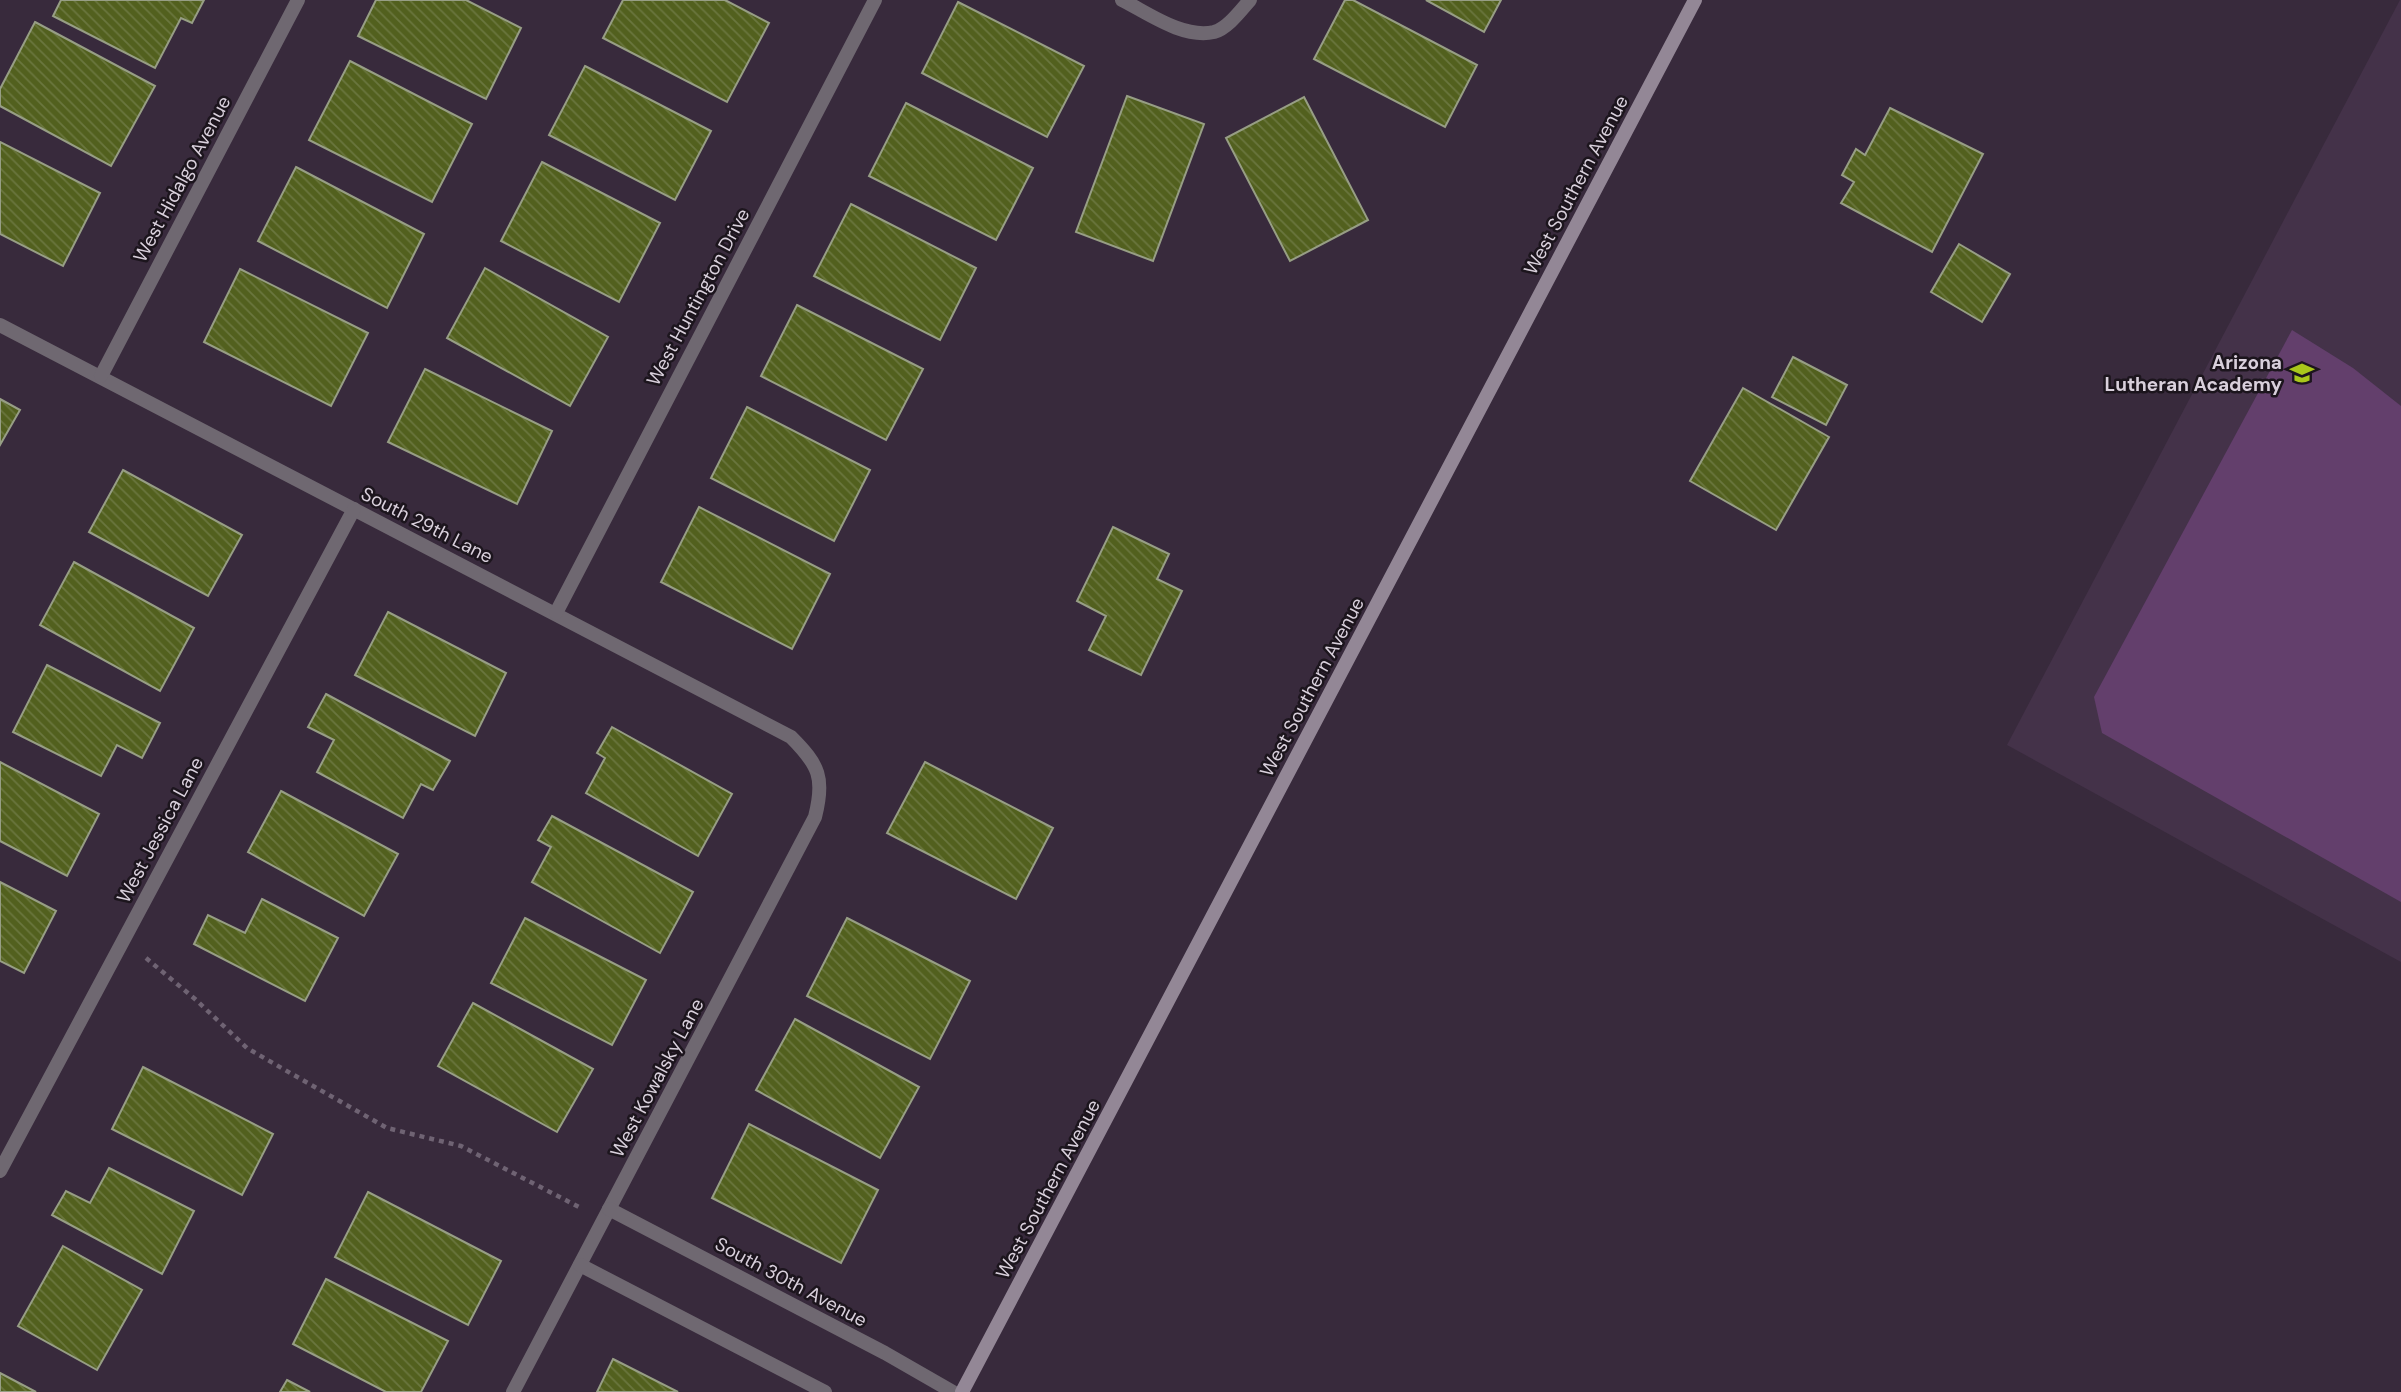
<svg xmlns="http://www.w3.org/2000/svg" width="2401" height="1392" font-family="'DM Sans',sans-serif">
  <defs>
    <pattern id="building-back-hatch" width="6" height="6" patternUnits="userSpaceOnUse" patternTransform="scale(1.75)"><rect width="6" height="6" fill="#52601e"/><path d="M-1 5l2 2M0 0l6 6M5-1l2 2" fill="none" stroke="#6a763e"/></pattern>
  </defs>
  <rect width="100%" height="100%" fill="#382a3c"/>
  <polygon fill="#443249" points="2400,0 2401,0 2401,962 2007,745"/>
  <polygon fill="#633f6c" points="2292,330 2353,368 2401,406 2401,902 2102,733 2094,697"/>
  <g fill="url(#building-back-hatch)" stroke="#979e85" stroke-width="2">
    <polygon points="61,0 204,0 192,23 181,18 155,68 53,16"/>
    <polygon points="376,0 466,0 521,28 486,99 358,36"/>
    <polygon points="623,0 725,0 769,23 727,102 603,38"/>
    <polygon points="1345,0 1353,0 1477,65 1445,127 1314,59"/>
    <polygon points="1426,0 1501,0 1484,32"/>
    <polygon points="958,2 1084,66 1047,137 922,73"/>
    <polygon points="35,22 155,86 111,166 0,106 0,89"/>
    <polygon points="350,61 472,124 432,202 309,140"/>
    <polygon points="585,66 711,131 675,200 549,135"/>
    <polygon points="1127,96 1204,124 1153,261 1076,232"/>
    <polygon points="1304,97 1368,220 1290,261 1226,138"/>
    <polygon points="906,103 1033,168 996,240 869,176"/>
    <polygon points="1890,108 1983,154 1932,252 1841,203 1854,182 1842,175 1856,149 1865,155"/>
    <polygon points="0,142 100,193 63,266 0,234"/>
    <polygon points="542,162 660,223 619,302 501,241"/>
    <polygon points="296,167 424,234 387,308 258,241"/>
    <polygon points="851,204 976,268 940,340 814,276"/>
    <polygon points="1959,244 2010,274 1982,322 1931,292"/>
    <polygon points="485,268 608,337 570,406 447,338"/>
    <polygon points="240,269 368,333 331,406 204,342"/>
    <polygon points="797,305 923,369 886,440 761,376"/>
    <polygon points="1793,357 1847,385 1826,425 1772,397"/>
    <polygon points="425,369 552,431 517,504 388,442"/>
    <polygon points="1743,388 1829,437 1776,530 1690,481"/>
    <polygon points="0,399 20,410 0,445"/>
    <polygon points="747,407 870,470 834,541 711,478"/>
    <polygon points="123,470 242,535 208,596 89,532"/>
    <polygon points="699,507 830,574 792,649 661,582"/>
    <polygon points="1113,527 1169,554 1157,579 1182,591 1141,675 1089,650 1106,616 1077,601"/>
    <polygon points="74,562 194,628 160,691 40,625"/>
    <polygon points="388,612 506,673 475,736 355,675"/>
    <polygon points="47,665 160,723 142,758 117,745 101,776 13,732"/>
    <polygon points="326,694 450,761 433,790 421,784 403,818 317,772 334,740 308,727"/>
    <polygon points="612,727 732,794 698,856 586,793 605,758 597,753"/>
    <polygon points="0,762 99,814 67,876 0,841"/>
    <polygon points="925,762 1053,828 1016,899 887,833"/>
    <polygon points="281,791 398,854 364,916 248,852"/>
    <polygon points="552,816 693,892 660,953 532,882 551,847 538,840"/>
    <polygon points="0,882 56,911 24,973 0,961"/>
    <polygon points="262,899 338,938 305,1001 194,944 208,915 245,933"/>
    <polygon points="525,918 646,980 612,1045 491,983"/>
    <polygon points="847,918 970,981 930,1059 807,996"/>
    <polygon points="473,1003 593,1069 557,1132 438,1066"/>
    <polygon points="795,1019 919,1087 880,1158 756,1090"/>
    <polygon points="143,1067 273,1134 242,1195 112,1129"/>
    <polygon points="749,1124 878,1190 841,1263 712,1198"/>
    <polygon points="109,1168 194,1211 162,1274 52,1215 66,1191 90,1203"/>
    <polygon points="368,1192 501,1261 468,1325 335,1257"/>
    <polygon points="63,1246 142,1290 97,1370 18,1326"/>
    <polygon points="326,1279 448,1341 421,1392 386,1392 293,1344"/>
    <polygon points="613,1359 678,1392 597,1392"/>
    <polygon points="0,1373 36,1392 0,1392"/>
    <polygon points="287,1380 310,1392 280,1392"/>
  </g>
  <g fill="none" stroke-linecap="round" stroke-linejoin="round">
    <polyline stroke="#6f6373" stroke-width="4.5" stroke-dasharray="5 5" stroke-linecap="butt" points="146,958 195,999 247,1048 292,1074 387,1128 461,1146 579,1207"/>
    <g stroke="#6f6871" stroke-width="14">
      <path d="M 1122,0 C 1148,13 1183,39 1214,32 C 1228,28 1241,10 1250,0"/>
      <path d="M 0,325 L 791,737 C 819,765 825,778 815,817 L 513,1392"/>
      <polyline points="101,376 298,0"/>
      <polyline points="556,613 875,0"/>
      <polyline points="0,1171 354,509"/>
      <polyline points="609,1209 885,1353 953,1392"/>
      <polyline points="580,1265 825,1392"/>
    </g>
    <polyline stroke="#938796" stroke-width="14" points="962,1392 1695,0"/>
  </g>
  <defs>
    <g id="school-bare" transform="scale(1.89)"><path d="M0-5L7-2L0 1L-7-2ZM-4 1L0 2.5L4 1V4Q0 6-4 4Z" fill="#a9c71b" stroke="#1c151d" stroke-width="2.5" paint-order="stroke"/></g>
  </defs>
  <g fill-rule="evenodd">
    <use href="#school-bare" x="2302" y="373"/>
  </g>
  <g text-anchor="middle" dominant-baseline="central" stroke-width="5" stroke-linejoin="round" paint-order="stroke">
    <g font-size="19" fill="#d9d0dc" stroke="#1c151d">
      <text transform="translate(182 179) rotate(-62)">West Hidalgo Avenue</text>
      <text transform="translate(1576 185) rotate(-62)">West Southern Avenue</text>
      <text transform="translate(698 297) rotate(-62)">West Huntington Drive</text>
      <text transform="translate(427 525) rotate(27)">South 29th Lane</text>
      <text transform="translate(1312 687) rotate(-62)">West Southern Avenue</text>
      <text transform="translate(160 830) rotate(-62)">West Jessica Lane</text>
      <text transform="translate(657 1078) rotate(-62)">West Kowalsky Lane</text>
      <text transform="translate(1048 1189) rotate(-62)">West Southern Avenue</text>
      <text transform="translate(791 1282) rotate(28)">South 30th Avenue</text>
    </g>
    <g font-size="19" font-weight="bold" fill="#d9d0dc" stroke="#1c151d" text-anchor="end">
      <text x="2282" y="362">Arizona<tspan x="2282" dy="22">Lutheran Academy</tspan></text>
    </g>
  </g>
</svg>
